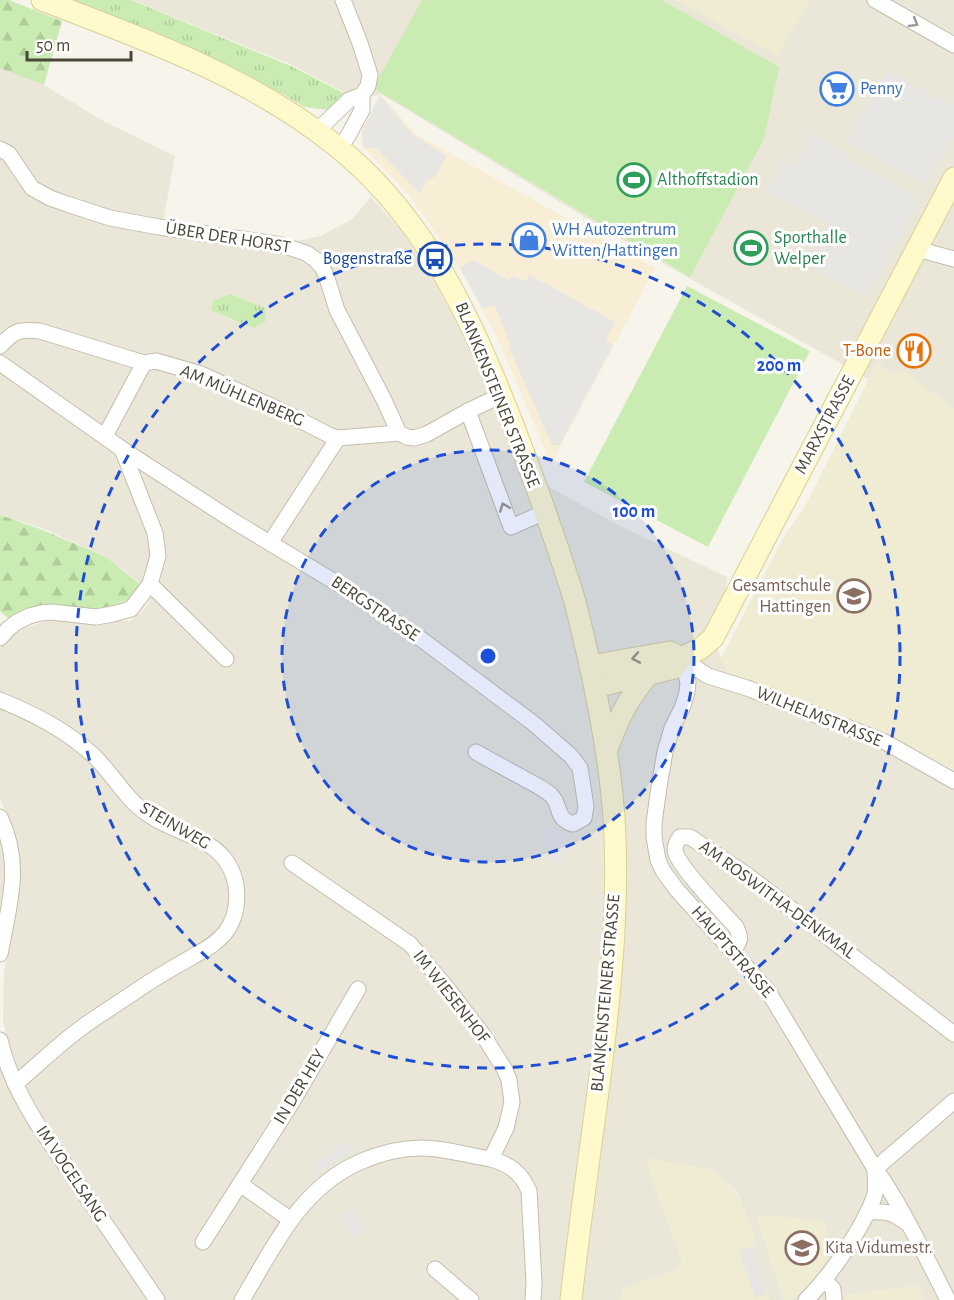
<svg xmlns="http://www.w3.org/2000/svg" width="954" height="1300" font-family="'Alegreya Sans',sans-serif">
  <defs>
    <pattern id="grass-tufts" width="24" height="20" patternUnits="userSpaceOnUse" patternTransform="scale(1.5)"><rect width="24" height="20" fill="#caecb2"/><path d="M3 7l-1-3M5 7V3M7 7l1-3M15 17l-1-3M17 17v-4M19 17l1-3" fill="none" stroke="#afcc9a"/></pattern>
    <pattern id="forest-firs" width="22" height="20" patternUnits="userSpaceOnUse" patternTransform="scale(1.5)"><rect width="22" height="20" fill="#caecb2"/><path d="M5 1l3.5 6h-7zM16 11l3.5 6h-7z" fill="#afcc9a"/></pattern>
  </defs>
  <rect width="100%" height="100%" fill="#f6f4eb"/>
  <g fill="#eae7d8">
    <polygon points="132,0 954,0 954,427 639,250 381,94 358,100 292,65"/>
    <polygon points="0,68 44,85 105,122 175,156 163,223 297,241 321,236 352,219 371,197 400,229 429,272 455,320 526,474 618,525 727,577 718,650 727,673 904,744 954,771 954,1300 925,1300 917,1285 845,1296 845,1300 790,1300 806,1287 756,1215 784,1300 769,1300 752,1246 757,1244 738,1194 729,1184 708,1169 648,1159 649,1170 683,1262 674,1271 623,1289 620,1300 165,1300 26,1096 12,1058 3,1020 4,973 18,890 20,863 13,829 0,799 0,648 7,640 25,627 52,620 85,621 129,621 142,612 154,594 106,557 42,528 0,515"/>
    <polygon points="0,830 6,863 4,895 0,918"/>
    <polygon points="0,1062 5,1078 19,1110 66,1181 149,1300 0,1300"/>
  </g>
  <polygon fill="#f8eed5" points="380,94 416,134 655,268 551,464 497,337 465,277 433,229 408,194 362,146 361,131"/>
  <g fill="#f0ecd4">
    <polygon points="675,0 809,0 777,56"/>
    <polygon points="877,362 893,375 901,369 954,409 954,770 904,743 727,674 721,658 785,535 805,506"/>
    <polygon points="647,1158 708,1169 721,1177 734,1189 741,1201 757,1244 752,1247 769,1300 620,1300 622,1289 674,1271 683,1262 649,1170"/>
    <polygon points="756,1215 824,1221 830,1246 825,1263 806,1287 790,1300 784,1300"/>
    <polygon points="918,1285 925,1300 845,1300 845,1296"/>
  </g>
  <g fill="url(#grass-tufts)">
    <polygon points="70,0 131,0 293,67 345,94 328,110 304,107 283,94 156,35"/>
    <polygon points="230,294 265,308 266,321 254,328 211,310 213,301"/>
  </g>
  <g fill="url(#forest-firs)">
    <polygon points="0,0 9,0 62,21 44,85 0,68"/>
    <polygon points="0,515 40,529 106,557 142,586 131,599 99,610 9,619 0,611"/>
  </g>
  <g fill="#caecb2">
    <polygon points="422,0 662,0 779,67 764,139 690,277 373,88"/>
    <polygon points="687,286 810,351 708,547 584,482"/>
  </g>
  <g fill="#e8e6e2">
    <polygon points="887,71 952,105 954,102 954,134 926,185 846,141"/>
    <polygon points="380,95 411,133 447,156 434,178 428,180 420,194 377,149 366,148 363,145 362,132"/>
    <polygon points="810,134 842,151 851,159 919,200 867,297 805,263 828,223 766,191 783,160 793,165"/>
    <polygon points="471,261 475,261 509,280 513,276 526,281 530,275 615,322 606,340 613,345 560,445 552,445 511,352 509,341 495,306 482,308 460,268"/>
    <polygon points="545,828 556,830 562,837 568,839 564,864 549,861 552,846 542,845"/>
    <polygon points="347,1141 355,1152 333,1163 318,1176 312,1166"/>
    <polygon points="350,1208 367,1227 355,1237 338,1218"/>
    <polygon points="752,1246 767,1294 755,1298 739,1251"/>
  </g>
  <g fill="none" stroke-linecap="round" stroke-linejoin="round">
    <g stroke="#c2beac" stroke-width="17">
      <g id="street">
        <polyline points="875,0 954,45"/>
        <polyline points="317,131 349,100 362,95"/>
        <polyline points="339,148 348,136 362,110 362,95 368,86 370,75 360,43 343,0"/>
        <polyline points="0,149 9,154 32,188 50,198 67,204 110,218 159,227 282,245 306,253 316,260 322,267 326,275 337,310 384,400 399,433 407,437 414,438 427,434 468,411 502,395"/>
        <polyline points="917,249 954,259"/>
        <path d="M 0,346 C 15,330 19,329 40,331 L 144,363 L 156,361 L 201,374 L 286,413 L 329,435 L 338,438 L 399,433"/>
        <path d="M 0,363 L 122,449 L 235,522 L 335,582 L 421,639 L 533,723 L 571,756 L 580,768 L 586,806 L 584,818 L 573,824 C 555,819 562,806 551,795 C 543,788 532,783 523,778 C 507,769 491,761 476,752"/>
        <polyline points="468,411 511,527 545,512"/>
        <polyline points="105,436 144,363"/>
        <polyline points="270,543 338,438"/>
        <polyline points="150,584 226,659"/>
        <polyline points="0,638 9,628 17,622 29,616 41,613 52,612 96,617 113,614 131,609 150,584 158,556 155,533 122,449"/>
        <path d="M 681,658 L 688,682 L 687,692 L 683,706 L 672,728 L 665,752 L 659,787 L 654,823 L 654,837 L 658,860 L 663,871 L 677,890 L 768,991 L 875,1169 C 885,1181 892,1194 900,1208 C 917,1238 932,1269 948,1300"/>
        <polyline points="681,658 708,676 747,688 885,742 954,781"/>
        <path d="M 0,700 C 34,714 66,730 93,755 C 113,774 126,800 149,815 C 171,831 206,836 223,857 C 241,878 241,912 225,933 C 216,944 204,950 192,957 C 176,966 160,975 145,985 C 126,998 107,1010 88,1023 C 62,1041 39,1064 15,1084"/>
        <path d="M 0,817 C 23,865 9,905 0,954"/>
        <path d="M 733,951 C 740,941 742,939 736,927 C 723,912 677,866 675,850 C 675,844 677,841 680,837 L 690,837 L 747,875 L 954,1034"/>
        <path d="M 0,1040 C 7,1071 21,1098 38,1125 L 157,1300"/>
        <path d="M 491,1159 C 510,1165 521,1172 529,1191 L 534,1282 L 533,1300"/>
        <polyline points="875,1169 954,1101"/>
        <polyline points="240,1184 291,1220"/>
        <path d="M 868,1212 C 888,1211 891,1212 907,1223"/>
        <polyline points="203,1242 291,1104 358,989"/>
        <polyline points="435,1269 471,1300"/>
        <polyline points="825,1280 833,1289 834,1300"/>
        <path d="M 242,1300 C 274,1247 300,1188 360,1162 C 380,1153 400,1148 422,1148 C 445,1148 469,1156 491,1159 L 506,1128 L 512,1102 L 509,1080 L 505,1070 L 483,1035 L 447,988 L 410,944 L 292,863"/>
        <path d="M 806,1300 C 829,1277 846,1252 862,1223 C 867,1214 873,1203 875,1193 C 876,1186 875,1177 875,1169"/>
      </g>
    </g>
    <g stroke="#d8d098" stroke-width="23">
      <g id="secondary">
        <path d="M 42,0 C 144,39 249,76 335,145 C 425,216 473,321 513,425 C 535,481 555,538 573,595 C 579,615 583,636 588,656 C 600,709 610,763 614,818 C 619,896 612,974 603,1052 C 593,1135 580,1217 571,1300"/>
        <polyline points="590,666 670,652 681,658"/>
        <polyline points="595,687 674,668 681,658 700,649 713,638 954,178"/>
        <path d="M 607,749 C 618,720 627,699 648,675"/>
      </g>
    </g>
    <use href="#street" stroke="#fff" stroke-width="15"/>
    <use href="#secondary" stroke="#fff9cb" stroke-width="21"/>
  </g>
  <defs><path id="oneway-chevron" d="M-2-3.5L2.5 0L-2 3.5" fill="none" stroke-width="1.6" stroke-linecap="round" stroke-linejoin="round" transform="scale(1.5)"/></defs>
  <g stroke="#9c9992">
    <use href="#oneway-chevron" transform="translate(914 23) rotate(30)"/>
    <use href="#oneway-chevron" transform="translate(504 507) rotate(-111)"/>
  </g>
  <use stroke="#9c977a" href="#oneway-chevron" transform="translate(636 658) rotate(170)"/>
  <circle cx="488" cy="656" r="206" fill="#1d4ed8" fill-opacity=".12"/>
  <g fill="none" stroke="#1d4ed8" stroke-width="3" stroke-dasharray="10 8">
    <circle cx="488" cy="656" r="206"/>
    <circle cx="488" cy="656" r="412"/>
  </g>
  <defs>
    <g id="supermarket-ring" transform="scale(1.725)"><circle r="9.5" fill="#fff" stroke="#3f7fe0" stroke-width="1.5"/><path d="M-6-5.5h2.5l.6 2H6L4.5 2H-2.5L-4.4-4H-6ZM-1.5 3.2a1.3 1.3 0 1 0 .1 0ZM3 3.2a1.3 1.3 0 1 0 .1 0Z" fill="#3f7fe0"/></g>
    <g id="stadium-ring" transform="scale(1.725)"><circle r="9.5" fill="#fff" stroke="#2e9e5b" stroke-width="1.5"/><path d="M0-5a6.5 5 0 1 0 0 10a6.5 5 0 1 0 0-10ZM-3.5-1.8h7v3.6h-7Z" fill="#2e9e5b"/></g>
    <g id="shop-ring" transform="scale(1.725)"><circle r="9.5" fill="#fff" stroke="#3f7fe0" stroke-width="1.5"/><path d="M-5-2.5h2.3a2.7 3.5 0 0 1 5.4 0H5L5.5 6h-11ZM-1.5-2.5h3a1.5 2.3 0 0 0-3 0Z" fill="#3f7fe0"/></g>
    <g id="bus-ring" transform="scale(1.725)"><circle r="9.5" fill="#fff" stroke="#1a4fb4" stroke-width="1.5"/><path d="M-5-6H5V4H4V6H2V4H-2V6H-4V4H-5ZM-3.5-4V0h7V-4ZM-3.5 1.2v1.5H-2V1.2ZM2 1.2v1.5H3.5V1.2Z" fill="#1a4fb4"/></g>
    <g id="restaurant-ring" transform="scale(1.725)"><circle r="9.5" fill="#fff" stroke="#e8710a" stroke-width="1.5"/><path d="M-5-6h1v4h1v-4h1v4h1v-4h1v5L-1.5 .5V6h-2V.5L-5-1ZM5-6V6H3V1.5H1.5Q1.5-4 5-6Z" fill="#e8710a"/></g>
    <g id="school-ring" transform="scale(1.725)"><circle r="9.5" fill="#fff" stroke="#8d6e63" stroke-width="1.5"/><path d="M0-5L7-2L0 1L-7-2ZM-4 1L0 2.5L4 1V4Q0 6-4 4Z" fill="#8d6e63"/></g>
  </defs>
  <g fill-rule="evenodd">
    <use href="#supermarket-ring" x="837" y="89"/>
    <use href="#stadium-ring" x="634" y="180"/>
    <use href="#shop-ring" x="529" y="240"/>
    <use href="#stadium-ring" x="751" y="248"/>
    <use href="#bus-ring" x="435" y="259"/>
    <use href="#restaurant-ring" x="914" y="351"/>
    <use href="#school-ring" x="854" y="596"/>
    <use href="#school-ring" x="802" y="1248"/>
  </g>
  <g text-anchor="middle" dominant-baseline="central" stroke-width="6" stroke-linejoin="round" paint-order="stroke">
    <g font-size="18" fill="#366cbe" stroke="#fff" text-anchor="start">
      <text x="860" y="89">Penny</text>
      <text x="552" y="230">WH Autozentrum<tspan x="552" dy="21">Witten/Hattingen</tspan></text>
    </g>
    <g font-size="18" fill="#27864d" stroke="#fff" text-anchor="start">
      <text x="657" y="180">Althoffstadion</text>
      <text x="774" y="238">Sporthalle<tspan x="774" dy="21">Welper</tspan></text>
    </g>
    <g font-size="18" fill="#4b4638" stroke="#fff">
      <text transform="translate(228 238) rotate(9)">ÜBER DER HORST</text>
      <text transform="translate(497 395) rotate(68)">BLANKENSTEINER STRASSE</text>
      <text transform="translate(242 396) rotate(23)">AM MÜHLENBERG</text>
      <text transform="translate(825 425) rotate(-62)">MARXSTRASSE</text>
      <text transform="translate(375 609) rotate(34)">BERGSTRASSE</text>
      <text transform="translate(819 717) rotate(22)">WILHELMSTRASSE</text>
      <text transform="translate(175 826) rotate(30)">STEINWEG</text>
      <text transform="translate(777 900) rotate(36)">AM ROSWITHA-DENKMAL</text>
      <text transform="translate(732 952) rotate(49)">HAUPTSTRASSE</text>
      <text transform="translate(606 993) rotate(-85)">BLANKENSTEINER STRASSE</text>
      <text transform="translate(451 997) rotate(52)">IM WIESENHOF</text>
      <text transform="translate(300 1087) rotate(-59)">IN DER HEY</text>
      <text transform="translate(71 1174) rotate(56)">IM VOGELSANG</text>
    </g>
    <g font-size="18" fill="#164399" stroke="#fff" text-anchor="end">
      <text x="412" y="259">Bogenstraße</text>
    </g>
    <g font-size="18" fill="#c56008" stroke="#fff" text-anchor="end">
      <text x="891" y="351">T-Bone</text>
    </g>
    <g font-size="18" fill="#785e54" stroke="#fff" text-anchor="end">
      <text x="831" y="586">Gesamtschule<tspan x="831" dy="21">Hattingen</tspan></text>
      <text x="825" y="1248" text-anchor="start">Kita Vidumestr.</text>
    </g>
  </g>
  <circle cx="488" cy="656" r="9" fill="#1d4ed8" stroke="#fff" stroke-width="3"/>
  <g font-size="18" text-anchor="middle" font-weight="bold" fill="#1d4ed8" stroke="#fff" stroke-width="6" stroke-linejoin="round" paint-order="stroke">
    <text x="779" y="371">200 m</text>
    <text x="634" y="517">100 m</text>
  </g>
  <path d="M27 51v9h104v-9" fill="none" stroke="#4b4638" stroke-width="3"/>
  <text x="36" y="51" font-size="18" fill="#4b4638" stroke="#ffffff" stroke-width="4.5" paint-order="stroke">50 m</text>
</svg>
